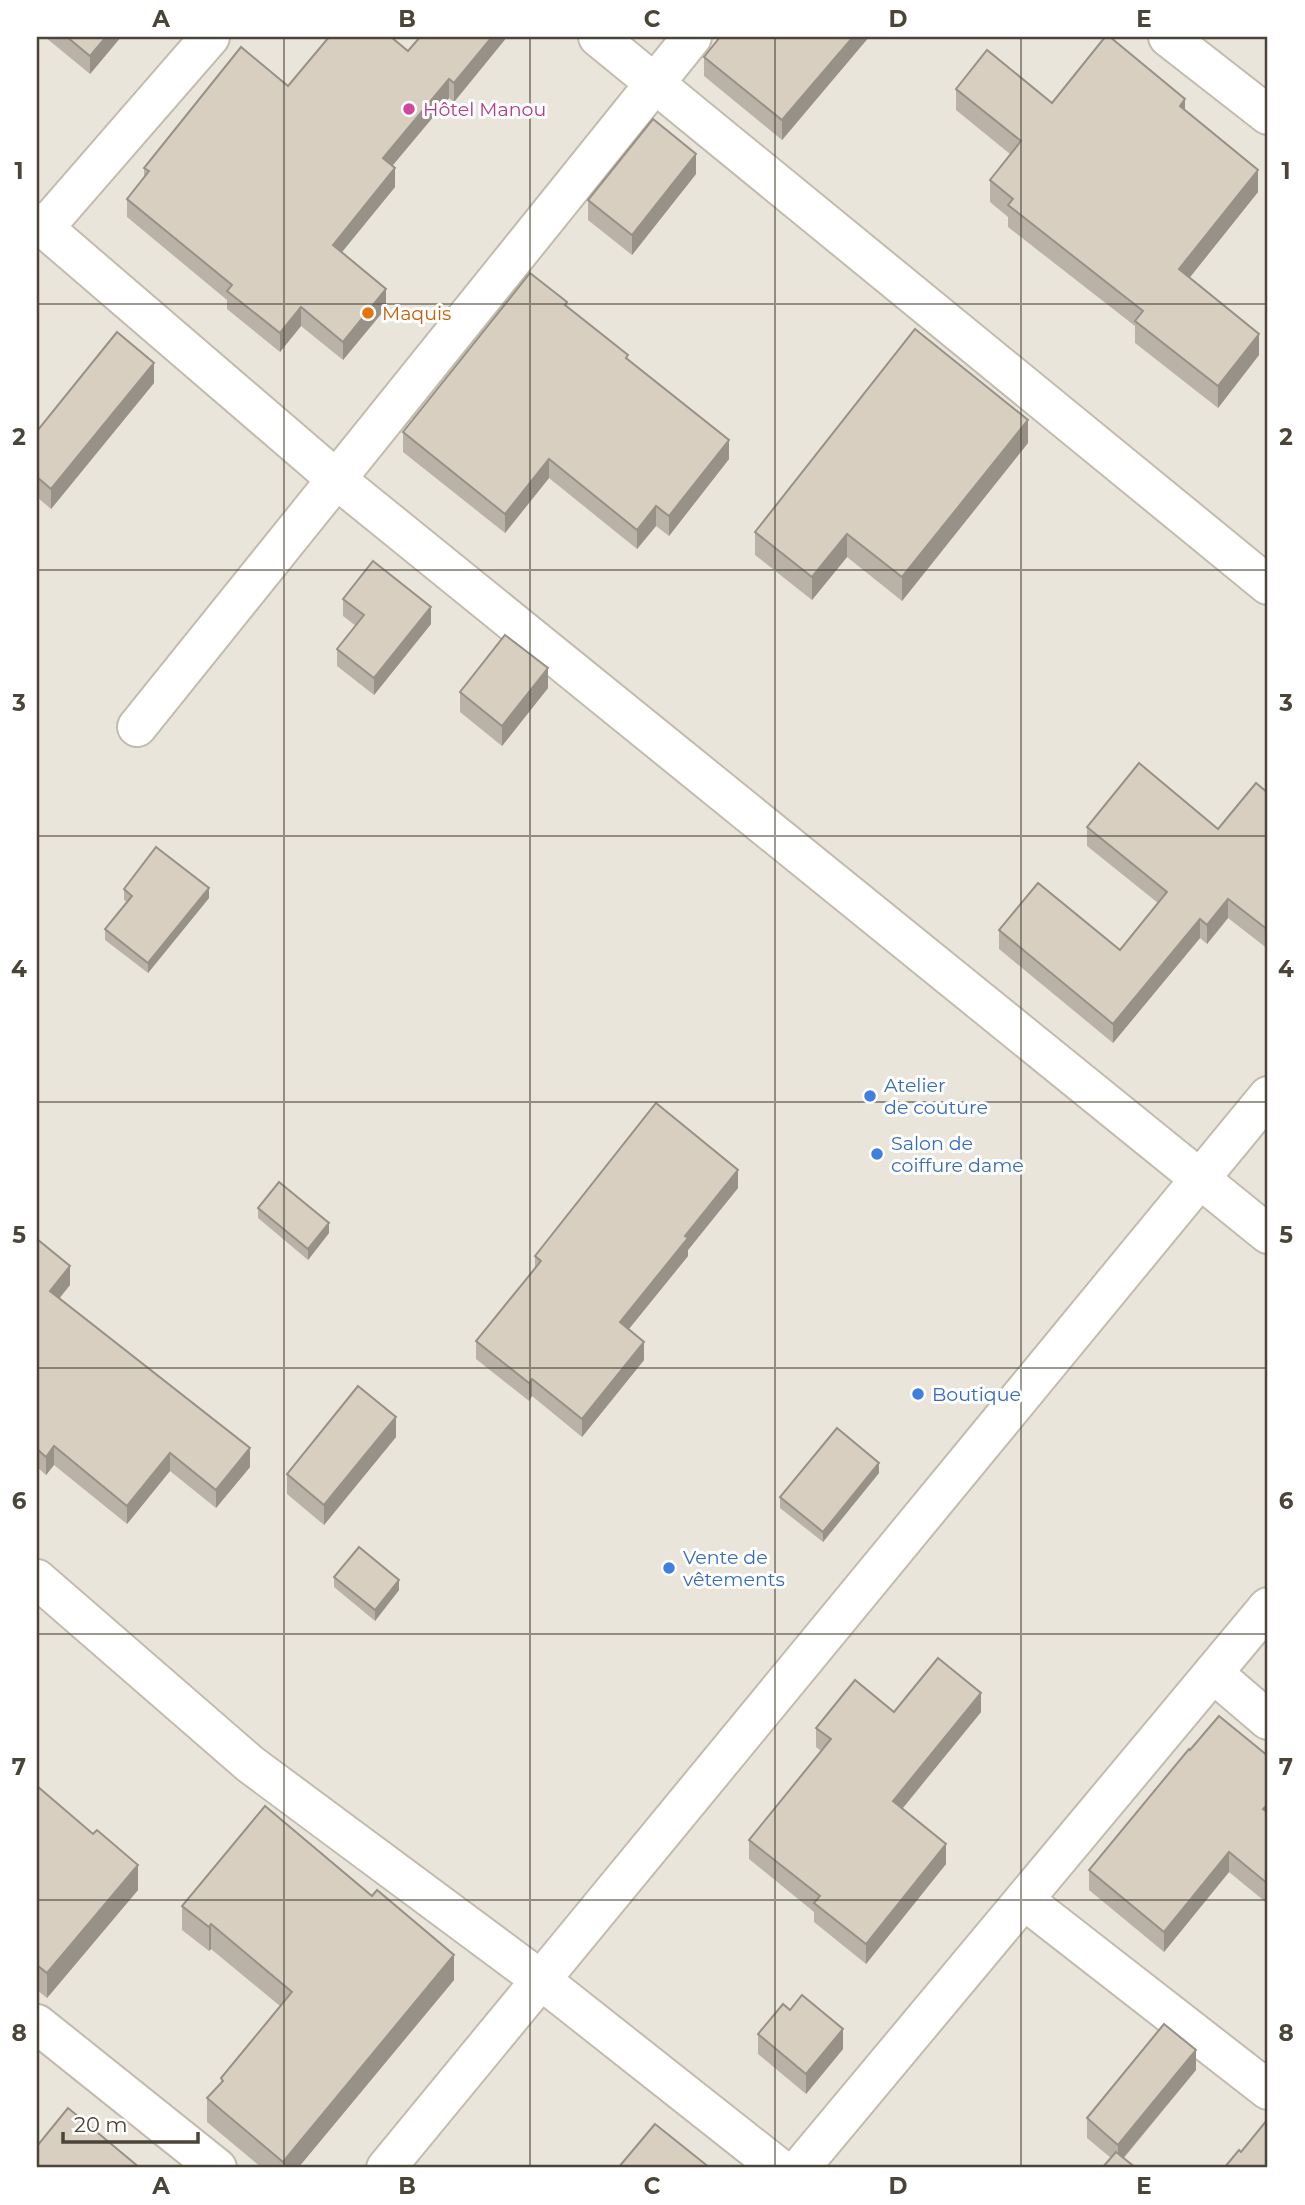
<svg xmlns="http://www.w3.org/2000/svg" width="1305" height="2205" font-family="Montserrat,sans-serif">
  <rect width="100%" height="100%" fill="#f6f3ec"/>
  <rect fill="#eae5da" x="37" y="37" width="1231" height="2131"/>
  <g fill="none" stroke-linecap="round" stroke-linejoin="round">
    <g stroke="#c2bbae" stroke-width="42">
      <g id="minor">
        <polyline points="598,37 1268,585"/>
        <polyline points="1168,37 1268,115"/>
        <polyline points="37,222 336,479 1268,1234"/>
        <polyline points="44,228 210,37"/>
        <polyline points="137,727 692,37"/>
        <polyline points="37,1579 250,1764 541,1980 779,2168"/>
        <polyline points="1213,1673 1268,1720"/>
        <polyline points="1024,1900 1268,2090"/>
        <polyline points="37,2024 217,2168"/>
        <polyline points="386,2168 1268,1096"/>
        <polyline points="800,2168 1268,1607"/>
      </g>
    </g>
    <use href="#minor" stroke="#fff" stroke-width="38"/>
  </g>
  <g fill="#bab2a6">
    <polygon points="45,37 121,37 90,74"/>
    <polygon points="507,37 454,102 449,98 392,166 395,187 342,252 386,308 343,360 301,326 280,352 227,309 227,300 127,217 127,199 144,177 144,168 288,86 408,51"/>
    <polygon points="869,37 782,140 704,76 704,57"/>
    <polygon points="956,89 1052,103 1185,110 1258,192 1189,278 1259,355 1218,408 1135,343 1135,326 1008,227 1008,217 990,202 990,180 1010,154 956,110"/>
    <polygon points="696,174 632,255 588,220 588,200"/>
    <polygon points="567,307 628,360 729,459 669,536 656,526 637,549 549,478 505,533 403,452 403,432"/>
    <polygon points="154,383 51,509 37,497 37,431"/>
    <polygon points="1028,443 902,601 847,557 812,600 755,555 755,532"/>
    <polygon points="343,599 431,624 374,695 337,666 337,649 356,626 343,616"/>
    <polygon points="548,688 502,746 460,712 460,692"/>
    <polygon points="1268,793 1268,949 1228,918 1207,944 1200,938 1113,1043 999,949 999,930 1120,950 1158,903 1087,846 1087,827 1218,829"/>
    <polygon points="124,889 209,898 148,973 105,940 105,929 127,902 124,900"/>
    <polygon points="1268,1156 1268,1182 1265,1180 1265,1160"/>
    <polygon points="738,1188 688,1250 688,1256 628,1330 644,1360 582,1437 532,1396 529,1401 476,1359 476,1341 535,1269 535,1256"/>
    <polygon points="258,1208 329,1233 308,1260 258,1218"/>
    <polygon points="37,1239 70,1285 60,1298 250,1467 216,1508 170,1471 127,1524 54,1465 46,1475 37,1467"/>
    <polygon points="396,1437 324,1525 287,1494 287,1474"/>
    <polygon points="879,1473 823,1542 780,1508 780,1497"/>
    <polygon points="334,1577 399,1590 375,1621 334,1587"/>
    <polygon points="894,1712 981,1712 902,1809 946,1864 866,1964 814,1922 814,1912 749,1859 749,1840 821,1751 816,1747 816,1728"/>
    <polygon points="1190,1750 1268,1756 1268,1904 1229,1872 1164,1952 1089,1890 1089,1870"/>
    <polygon points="37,1786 138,1890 47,1998 37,1990"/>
    <polygon points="182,1906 454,1980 298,2168 262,2168 207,2122 207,2098 221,2084 221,2078 280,2006 211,1949 209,1951 182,1930"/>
    <polygon points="790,2010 843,2049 806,2094 758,2054 758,2034"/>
    <polygon points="1196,2070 1124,2158 1111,2158 1087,2138 1087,2118"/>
  </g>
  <g fill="#979187">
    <polygon points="106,37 121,37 90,74 90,56"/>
    <polygon points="492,37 507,37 454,102 454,83"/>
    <polygon points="853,37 869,37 782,140 782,120"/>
    <polygon points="449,79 449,98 383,177 383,158"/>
    <polygon points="1185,99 1185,121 1180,106"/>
    <polygon points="696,154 696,174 632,255 632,235"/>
    <polygon points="395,168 395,187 333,263 333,245"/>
    <polygon points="1258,170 1258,192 1179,291 1179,269"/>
    <polygon points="386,289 386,308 343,360 343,342"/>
    <polygon points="301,307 301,326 280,352 280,333"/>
    <polygon points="1259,334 1259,355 1218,408 1218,386"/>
    <polygon points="154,363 154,383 51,509 51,489"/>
    <polygon points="1028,420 1028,443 902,601 902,577"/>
    <polygon points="729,440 729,459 669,536 669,516"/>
    <polygon points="549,459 549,478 505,533 505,514"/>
    <polygon points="656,506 656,526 637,549 637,530"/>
    <polygon points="847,534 847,557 812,600 812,577"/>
    <polygon points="431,607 431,624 374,695 374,678"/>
    <polygon points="548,668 548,688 502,746 502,726"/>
    <polygon points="209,888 209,898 148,973 148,963"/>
    <polygon points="1228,899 1228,918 1207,944 1207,925"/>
    <polygon points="1200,919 1200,938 1113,1043 1113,1024"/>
    <polygon points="738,1170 738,1188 688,1250 688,1256 620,1340 620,1322 685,1236"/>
    <polygon points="329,1223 329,1233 308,1260 308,1249"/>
    <polygon points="70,1266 70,1285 50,1309 50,1291"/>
    <polygon points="644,1342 644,1360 582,1437 582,1419"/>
    <polygon points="532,1379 532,1396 529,1401 529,1383"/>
    <polygon points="396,1417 396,1437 324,1525 324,1505"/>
    <polygon points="54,1446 54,1465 46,1475 46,1457"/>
    <polygon points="250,1448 250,1467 216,1508 216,1490"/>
    <polygon points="170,1453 170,1471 127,1524 127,1506"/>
    <polygon points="879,1463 879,1473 823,1542 823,1532"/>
    <polygon points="399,1580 399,1590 375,1621 375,1610"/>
    <polygon points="981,1693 981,1712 893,1820 893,1801"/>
    <polygon points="1268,1804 1268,1823 1263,1809"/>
    <polygon points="946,1844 946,1864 866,1964 866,1944"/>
    <polygon points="1229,1852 1229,1872 1164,1952 1164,1932"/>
    <polygon points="138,1865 138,1890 47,1998 47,1973"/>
    <polygon points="211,1924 211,1949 209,1951 209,1927"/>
    <polygon points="454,1955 454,1980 298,2168 283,2168 283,2162"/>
    <polygon points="843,2029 843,2049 806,2094 806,2074"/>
    <polygon points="1196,2050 1196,2070 1118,2164 1118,2145"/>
  </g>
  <g fill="#d8cfc1" stroke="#979187" stroke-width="2">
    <polygon points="67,37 106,37 90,56"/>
    <polygon points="329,37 391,37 408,51 420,37 492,37 454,83 449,79 383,158 395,168 333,245 386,289 343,342 301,307 280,333 227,291 232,285 127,199 149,171 144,168 241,47 288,86"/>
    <polygon points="720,37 853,37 782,120 704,57"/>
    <polygon points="1105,37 1110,37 1185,99 1180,106 1258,170 1179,269 1259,334 1218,386 1135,321 1143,311 1008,205 1013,199 990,180 1021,141 956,89 987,50 1052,103"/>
    <polygon points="653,119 696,154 632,235 588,200"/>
    <polygon points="530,273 567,302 565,305 628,355 626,358 729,440 669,516 656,506 637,530 549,459 505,514 403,432"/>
    <polygon points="915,329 1028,420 902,577 847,534 812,577 755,532"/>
    <polygon points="117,332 154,363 51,489 37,477 37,431"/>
    <polygon points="373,561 431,607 374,678 337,649 364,615 343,599"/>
    <polygon points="505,635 548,668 502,726 460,692"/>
    <polygon points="1139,763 1218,829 1256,783 1268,793 1268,930 1228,899 1207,925 1200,919 1113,1024 999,930 1038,883 1120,950 1167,892 1087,827"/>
    <polygon points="156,847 209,888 148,963 105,929 132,896 124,889"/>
    <polygon points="656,1103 738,1170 685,1236 688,1238 620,1322 644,1342 582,1419 532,1379 529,1383 476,1341 541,1261 535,1256"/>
    <polygon points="279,1182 329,1223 308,1249 258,1208"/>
    <polygon points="37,1239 70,1266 50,1291 250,1448 216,1490 170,1453 127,1506 54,1446 46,1457 37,1449"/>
    <polygon points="358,1386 396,1417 324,1505 287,1474"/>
    <polygon points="837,1428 879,1463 823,1532 780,1497"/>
    <polygon points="359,1547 399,1580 375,1610 334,1577"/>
    <polygon points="938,1658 981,1693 893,1801 946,1844 866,1944 814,1903 820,1896 749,1840 831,1739 816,1728 855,1680 894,1712"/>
    <polygon points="1219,1716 1268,1756 1268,1804 1263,1809 1268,1813 1268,1884 1229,1852 1164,1932 1089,1870 1189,1749 1190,1750"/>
    <polygon points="37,1786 93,1834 97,1830 138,1865 47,1973 37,1965"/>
    <polygon points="265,1806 372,1896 377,1890 454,1955 283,2162 207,2098 223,2081 221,2078 292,1992 211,1924 209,1927 182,1906"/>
    <polygon points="802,1995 843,2029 806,2074 758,2034 783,2004 790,2010"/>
    <polygon points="1164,2024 1196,2050 1118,2145 1087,2118"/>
    <polygon points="68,2108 140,2168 37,2168 37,2146"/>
    <polygon points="1267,2120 1268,2121 1268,2168 1224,2168 1239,2150 1241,2152"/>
    <polygon points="655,2124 710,2168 618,2168"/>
    <polygon points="1116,2152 1136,2168 1102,2168"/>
  </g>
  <path fill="none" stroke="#4b4439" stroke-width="2" stroke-opacity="0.55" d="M 284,37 L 284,2168M 530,37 L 530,2168M 775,37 L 775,2168M 1021,37 L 1021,2168M 37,304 L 1268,304M 37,570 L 1268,570M 37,836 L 1268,836M 37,1102 L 1268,1102M 37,1368 L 1268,1368M 37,1634 L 1268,1634M 37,1900 L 1268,1900"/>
  <circle fill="#d1479c" stroke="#fff" stroke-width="2.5" cx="409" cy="109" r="7"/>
  <circle fill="#e8710a" stroke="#fff" stroke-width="2.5" cx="368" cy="313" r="7"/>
  <g fill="#3f7fe0" stroke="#fff" stroke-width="2.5">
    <circle cx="870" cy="1096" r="7"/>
    <circle cx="877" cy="1154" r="7"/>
    <circle cx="918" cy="1394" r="7"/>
    <circle cx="669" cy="1568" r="7"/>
  </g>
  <g text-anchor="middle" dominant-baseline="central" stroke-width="6" stroke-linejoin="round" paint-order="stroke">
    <g font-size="19" fill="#b23c85" stroke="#fff" text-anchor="start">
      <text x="423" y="109">Hôtel Manou</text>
    </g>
    <g font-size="19" fill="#c56008" stroke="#fff" text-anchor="start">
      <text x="382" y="313">Maquis</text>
    </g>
    <g font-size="19" fill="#366cbe" stroke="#fff" text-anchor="start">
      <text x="884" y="1085">Atelier<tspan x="884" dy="22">de couture</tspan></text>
      <text x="891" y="1143">Salon de<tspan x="891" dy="22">coiffure dame</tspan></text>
      <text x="932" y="1394">Boutique</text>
      <text x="683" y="1557">Vente de<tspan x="683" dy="22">vêtements</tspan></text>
    </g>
  </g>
  <rect width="1305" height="2205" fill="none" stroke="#ffffff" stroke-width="77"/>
  <path d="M63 2132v10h135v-10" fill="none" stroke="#4b4439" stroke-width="3.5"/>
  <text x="74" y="2132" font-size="21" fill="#4b4439" stroke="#ffffff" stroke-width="5" paint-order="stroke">20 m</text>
  <rect x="38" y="38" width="1228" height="2128" fill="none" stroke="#4b4439" stroke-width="2.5"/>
  <g font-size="23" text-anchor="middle" font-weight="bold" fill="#4b4439">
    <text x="161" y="27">A</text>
    <text x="407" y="27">B</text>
    <text x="652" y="27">C</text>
    <text x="898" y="27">D</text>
    <text x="1144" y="27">E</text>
    <text x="19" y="179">1</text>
    <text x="1286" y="179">1</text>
    <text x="19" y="445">2</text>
    <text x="1286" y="445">2</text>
    <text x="19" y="711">3</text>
    <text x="1286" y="711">3</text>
    <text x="19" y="977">4</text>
    <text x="1286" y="977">4</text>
    <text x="19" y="1243">5</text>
    <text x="1286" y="1243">5</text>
    <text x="19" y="1509">6</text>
    <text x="1286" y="1509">6</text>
    <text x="19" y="1775">7</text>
    <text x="1286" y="1775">7</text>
    <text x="19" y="2041">8</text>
    <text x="1286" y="2041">8</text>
    <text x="161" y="2194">A</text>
    <text x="407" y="2194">B</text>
    <text x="652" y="2194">C</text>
    <text x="898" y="2194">D</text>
    <text x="1144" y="2194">E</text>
  </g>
</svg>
